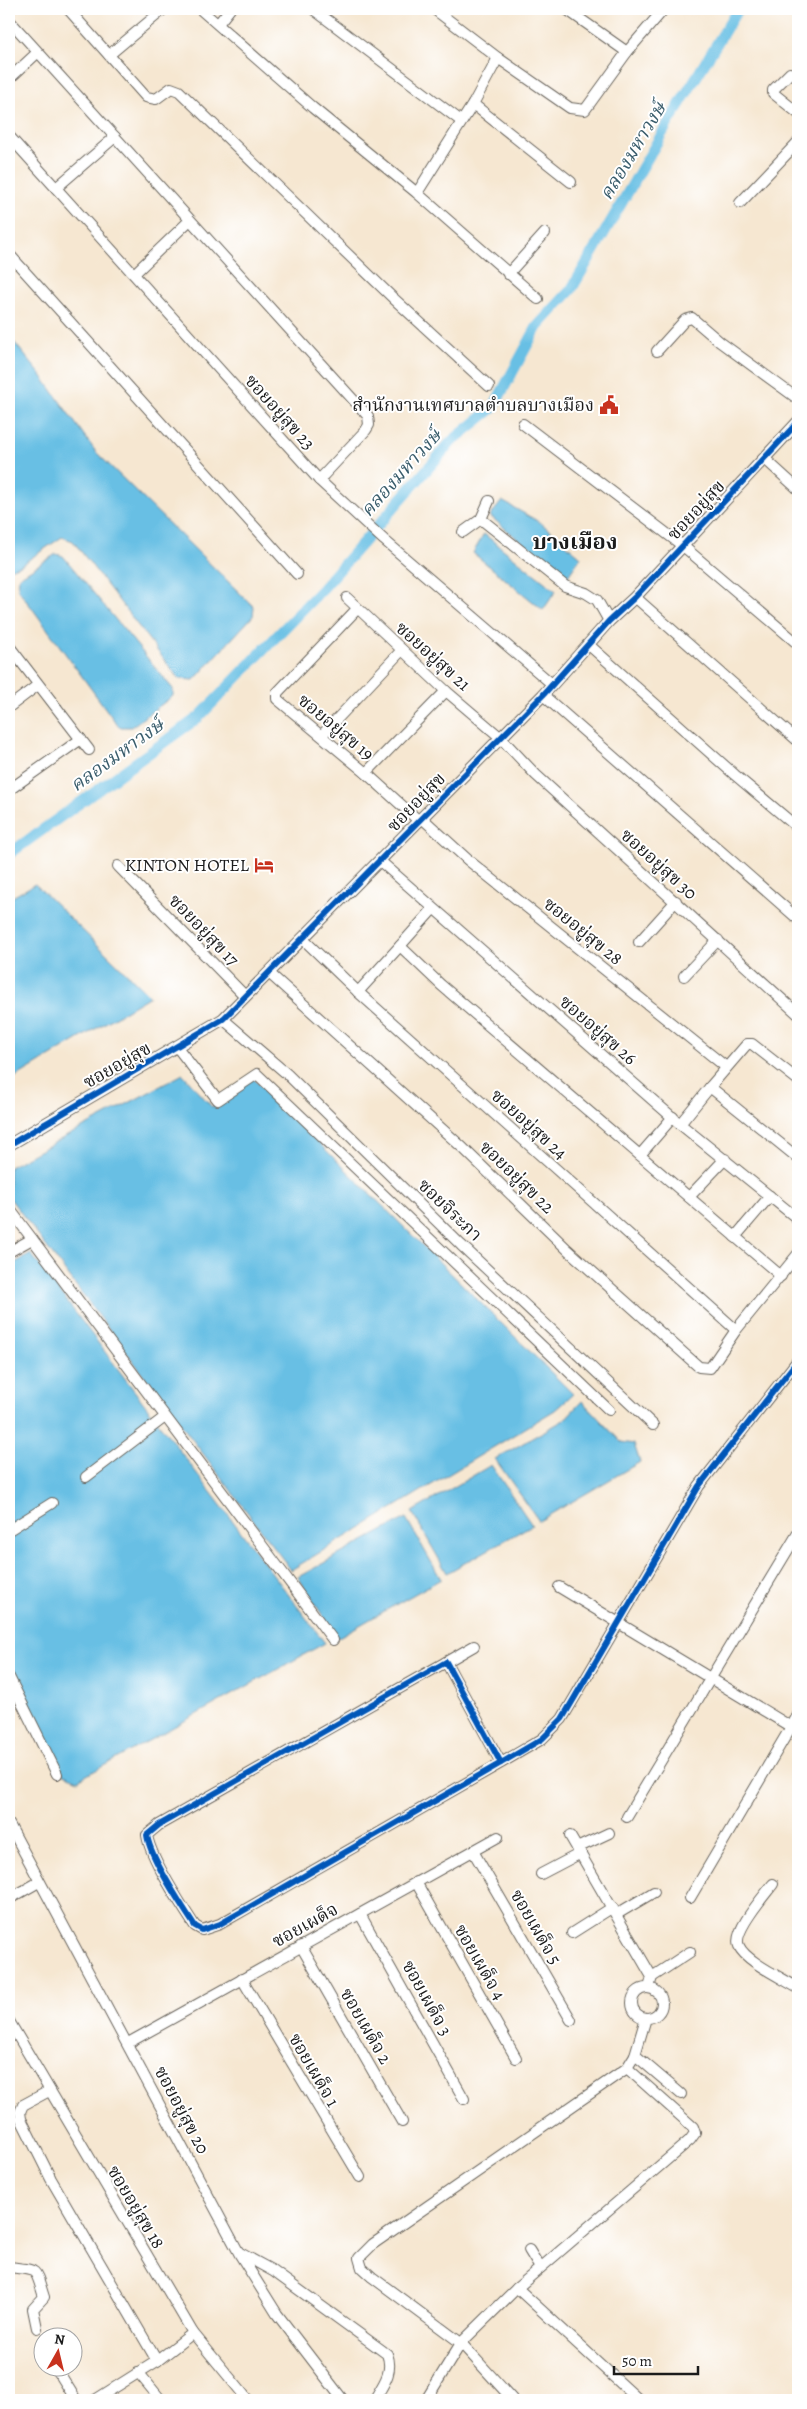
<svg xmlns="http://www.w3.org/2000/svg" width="807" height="2409" font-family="Alegreya,'Noto Serif Thai',serif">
  <rect width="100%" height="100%" fill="#fff"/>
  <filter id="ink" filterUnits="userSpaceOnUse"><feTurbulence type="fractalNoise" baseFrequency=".02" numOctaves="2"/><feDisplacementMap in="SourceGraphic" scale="10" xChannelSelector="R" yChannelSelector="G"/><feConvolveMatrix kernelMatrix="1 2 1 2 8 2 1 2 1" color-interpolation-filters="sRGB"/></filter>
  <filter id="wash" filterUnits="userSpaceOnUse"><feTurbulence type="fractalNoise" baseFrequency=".0096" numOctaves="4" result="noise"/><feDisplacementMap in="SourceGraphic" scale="20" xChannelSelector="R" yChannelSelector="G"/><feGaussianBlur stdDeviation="1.12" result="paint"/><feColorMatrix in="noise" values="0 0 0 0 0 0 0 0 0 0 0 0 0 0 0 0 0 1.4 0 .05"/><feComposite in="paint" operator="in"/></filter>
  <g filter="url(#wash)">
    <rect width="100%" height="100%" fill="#f6e7d1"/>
    <g fill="#67bfe4" stroke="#426e80">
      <polygon points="9,336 41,375 96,452 254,607 253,616 194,680 179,679 73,541 62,537 21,565 9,569"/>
      <polygon points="502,501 541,523 581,557 566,579 490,516"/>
      <polygon points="484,534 556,591 543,610 473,553"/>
      <polygon points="56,554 63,556 173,689 173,696 131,727 119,727 18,589 19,577"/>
      <polygon points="35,884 150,996 9,1081 9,899"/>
      <polygon points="183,1074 212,1107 252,1077 573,1394 555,1410 291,1570 9,1197 9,1167"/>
      <polygon points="31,1254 325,1643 78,1780 62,1773 9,1672 9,1266"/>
      <polygon points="582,1401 621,1442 634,1444 640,1462 539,1521 495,1459 564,1420"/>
      <polygon points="491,1465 532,1525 447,1573 412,1512"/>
      <polygon points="406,1518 441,1579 337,1638 298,1577"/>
    </g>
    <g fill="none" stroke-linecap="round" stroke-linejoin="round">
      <polyline stroke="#67bfe4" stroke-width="11" points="9,854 199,717 323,588 452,441 493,408 537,327 571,290 667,125 738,9"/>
    </g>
  </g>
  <g filter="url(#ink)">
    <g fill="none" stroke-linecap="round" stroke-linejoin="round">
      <g stroke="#68635b" stroke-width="12">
        <g id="minor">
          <polyline points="68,9 146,97 156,99 171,88 179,91 393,298 489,386"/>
          <polyline points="200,9 313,108 417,193 538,299"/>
          <polyline points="313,9 461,121"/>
          <polyline points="434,9 498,58 570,108 585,110 627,52 664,9"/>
          <polyline points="566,9 627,52"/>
          <polyline points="9,20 368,416 369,425 366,430 319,480"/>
          <polyline points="218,24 230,9"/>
          <polyline points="109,55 164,9"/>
          <polyline points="798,75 790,73 773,90 773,93 798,113"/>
          <polyline points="9,79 37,53"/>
          <polyline points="473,104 571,182"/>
          <polyline points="9,136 319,480 384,540 552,684"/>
          <polyline points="56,188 115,137"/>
          <polyline points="417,193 473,104 498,58"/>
          <polyline points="740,203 798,142"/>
          <polyline points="9,254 297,574"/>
          <polyline points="134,274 189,221"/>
          <polyline points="508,274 545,233"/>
          <polyline points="657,351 685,320 692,318 720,342 798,399"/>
          <polyline points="523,424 683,546 798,644"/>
          <polyline points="765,459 798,489"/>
          <polyline points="481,519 565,586 586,593 597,600 609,621"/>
          <polyline points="463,532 481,519 489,501"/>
          <polyline points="635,597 798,741"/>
          <polyline points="347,598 446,691 500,737 536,775 798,1014"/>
          <polyline points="357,609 277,693 277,699 366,773 419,821"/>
          <polyline points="589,645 735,775 798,828"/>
          <polyline points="9,646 89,750"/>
          <polyline points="543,695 798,919"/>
          <polyline points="9,707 38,685"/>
          <polyline points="322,735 402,650"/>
          <polyline points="366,773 446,691"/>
          <polyline points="9,790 81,739"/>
          <polyline points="422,818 468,860 726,1067"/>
          <polyline points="380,861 680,1124 798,1219"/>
          <polyline points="118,866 245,996"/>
          <polyline points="433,909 400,946 441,985 781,1276"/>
          <polyline points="303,939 358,992 736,1330"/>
          <polyline points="639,942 676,901"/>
          <polyline points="269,973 463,1148 568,1250 699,1367 710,1368 736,1330 798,1254"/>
          <polyline points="684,976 718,940"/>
          <polyline points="358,992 400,946"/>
          <polyline points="223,1019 287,1074 461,1245 653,1425"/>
          <polyline points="177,1047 218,1100 257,1074 609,1410"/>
          <polyline points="798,1080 752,1044 747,1044 710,1087 798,1158"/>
          <polyline points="680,1124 710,1087"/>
          <polyline points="640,1155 673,1117"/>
          <polyline points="689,1197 725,1159"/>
          <polyline points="9,1208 333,1640"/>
          <polyline points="735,1237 770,1196"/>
          <polyline points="9,1252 32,1239"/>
          <polyline points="86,1477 165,1417"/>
          <polyline points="9,1530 52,1503"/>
          <polyline points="559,1587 798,1731"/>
          <polyline points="446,1662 474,1646"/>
          <polyline points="9,1677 57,1774"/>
          <path d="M 501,1763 L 446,1662 L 159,1825 L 147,1835 C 150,1858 182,1906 195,1926 L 202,1930 L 220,1924 L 501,1763 L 542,1739 L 562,1719 L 699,1486 L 798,1360"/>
          <polyline points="627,1817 798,1533"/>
          <polyline points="9,1824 239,2253 277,2314 343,2400"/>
          <polyline points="570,1836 652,1977 649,1988"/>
          <polyline points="577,1848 609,1833"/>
          <polyline points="473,1851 571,2020"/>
          <polyline points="541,1874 581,1853"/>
          <polyline points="416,1882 516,2058"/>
          <path d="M 773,1884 C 764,1896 732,1932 739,1946 C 745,1961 784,1979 798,1988"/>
          <polyline points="690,1898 798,1715"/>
          <polyline points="9,1899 39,1882"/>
          <polyline points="360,1914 464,2099"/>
          <polyline points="617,1914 654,1892"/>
          <polyline points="572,1933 613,1907"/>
          <polyline points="301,1946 402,2122"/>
          <polyline points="652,1977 690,1952"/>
          <polyline points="242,1979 360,2177"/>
          <circle cx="647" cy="2003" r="15"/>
          <polyline points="9,2021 193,2333 248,2400"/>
          <polyline points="128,2043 498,1837"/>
          <polyline points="635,2055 681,2094"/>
          <polyline points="627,2068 635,2055 646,2018"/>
          <polyline points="49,2091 23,2105 20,2112 21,2119 51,2179 157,2361"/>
          <polyline points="529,2250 540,2268"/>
          <path d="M 240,2253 L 273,2271 L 387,2354 C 394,2372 383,2385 374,2400"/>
          <path d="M 9,2267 C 39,2271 34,2266 44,2297 L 33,2309 L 37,2328"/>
          <polyline points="517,2288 639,2400"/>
          <polyline points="55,2366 76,2400"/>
          <polyline points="138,2372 161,2400"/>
          <polyline points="95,2400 157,2361 193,2333"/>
          <polyline points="426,2400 461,2343 517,2288 690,2140 695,2133 693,2127 627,2068 373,2244 359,2258 362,2268 372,2277 461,2343 513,2400"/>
        </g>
      </g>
      <g stroke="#68635b" stroke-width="13">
        <polyline id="tertiary" points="9,1145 223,1019 543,695 609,621 635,597 798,422"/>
      </g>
      <use href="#minor" stroke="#fff" stroke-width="10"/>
      <use href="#tertiary" stroke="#fff" stroke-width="11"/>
      <g stroke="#fff" stroke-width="9">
        <g id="cycleway">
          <polyline points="9,1145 223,1019 543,695 609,621 635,597 798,422"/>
          <path d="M 501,1763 L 446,1662 L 159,1825 L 147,1835 C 150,1858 182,1906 195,1926 L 202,1930 L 220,1924 L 501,1763 L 542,1739 L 562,1719 L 699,1486 L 798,1360"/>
        </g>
      </g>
      <use href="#cycleway" stroke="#0057b8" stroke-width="6"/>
    </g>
  </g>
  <defs>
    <g id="civic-bare" transform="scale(1.5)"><path d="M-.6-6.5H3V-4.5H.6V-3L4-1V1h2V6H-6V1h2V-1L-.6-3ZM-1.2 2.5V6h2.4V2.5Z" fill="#c8321e" stroke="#fff" stroke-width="2.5" paint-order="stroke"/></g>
    <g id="hotel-bare" transform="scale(1.5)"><path d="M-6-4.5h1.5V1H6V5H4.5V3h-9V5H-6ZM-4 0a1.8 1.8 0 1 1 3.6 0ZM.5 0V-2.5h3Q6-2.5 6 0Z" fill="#c8321e" stroke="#fff" stroke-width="2.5" paint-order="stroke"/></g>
  </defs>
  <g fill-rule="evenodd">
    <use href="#civic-bare" x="609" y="405"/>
    <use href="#hotel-bare" x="264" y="865"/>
  </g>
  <g text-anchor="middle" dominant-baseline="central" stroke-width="4" stroke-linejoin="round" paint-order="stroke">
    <g font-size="18" fill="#1c1c1c" stroke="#fff" text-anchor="end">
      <text x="594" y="405">สำนักงานเทศบาลตำบลบางเมือง</text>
      <text x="249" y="865">KINTON HOTEL</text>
    </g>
    <g font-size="18" fill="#1c1c1c" stroke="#fff">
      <text transform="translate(280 412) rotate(48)">ซอยอยู่สุข 23</text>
      <text transform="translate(696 510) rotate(-47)">ซอยอยู่สุข</text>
      <text transform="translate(433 656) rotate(42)">ซอยอยู่สุข 21</text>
      <text transform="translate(336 727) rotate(40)">ซอยอยู่สุข 19</text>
      <text transform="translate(416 802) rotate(-46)">ซอยอยู่สุข</text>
      <text transform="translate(659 864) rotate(42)">ซอยอยู่สุข 30</text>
      <text transform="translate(204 930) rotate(46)">ซอยอยู่สุข 17</text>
      <text transform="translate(583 931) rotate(39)">ซอยอยู่สุข 28</text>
      <text transform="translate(598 1030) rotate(41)">ซอยอยู่สุข 26</text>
      <text transform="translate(117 1065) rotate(-30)">ซอยอยู่สุข</text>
      <text transform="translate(529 1124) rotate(42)">ซอยอยู่สุข 24</text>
      <text transform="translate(517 1177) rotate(44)">ซอยอยู่สุข 22</text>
      <text transform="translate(450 1210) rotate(44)">ซอยจิระภา</text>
      <text transform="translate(305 1925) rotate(-29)">ซอยเผด็จ</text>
      <text transform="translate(536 1927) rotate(60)">ซอยเผด็จ 5</text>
      <text transform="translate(480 1962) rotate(60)">ซอยเผด็จ 4</text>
      <text transform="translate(427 1998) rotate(61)">ซอยเผด็จ 3</text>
      <text transform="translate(366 2026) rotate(60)">ซอยเผด็จ 2</text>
      <text transform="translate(314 2070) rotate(60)">ซอยเผด็จ 1</text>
      <text transform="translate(182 2110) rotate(62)">ซอยอยู่สุข 20</text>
      <text transform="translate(136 2207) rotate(59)">ซอยอยู่สุข 18</text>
    </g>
    <g font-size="19" font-style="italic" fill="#3a5d6c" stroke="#fff">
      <text transform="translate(633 151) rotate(-59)">คลองมหาวงษ์</text>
      <text transform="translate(401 473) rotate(-48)">คลองมหาวงษ์</text>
      <text transform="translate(117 755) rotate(-36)">คลองมหาวงษ์</text>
    </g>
    <g font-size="22" font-weight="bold" fill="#1c1c1c" stroke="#fff">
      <text x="575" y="542">บางเมือง</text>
    </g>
  </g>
  <rect width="807" height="2409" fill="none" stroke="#fff" stroke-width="30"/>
  <g transform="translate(58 2352) rotate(8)"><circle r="24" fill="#ffffff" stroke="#a4a4a4"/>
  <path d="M0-4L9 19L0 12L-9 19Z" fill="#c8321e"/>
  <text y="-8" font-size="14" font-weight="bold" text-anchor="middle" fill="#1c1c1c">N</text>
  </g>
  <path d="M614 2366v8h84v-8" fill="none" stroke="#1c1c1c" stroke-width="2.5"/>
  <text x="622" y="2366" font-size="15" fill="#1c1c1c" stroke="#ffffff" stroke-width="4" paint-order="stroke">50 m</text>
</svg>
